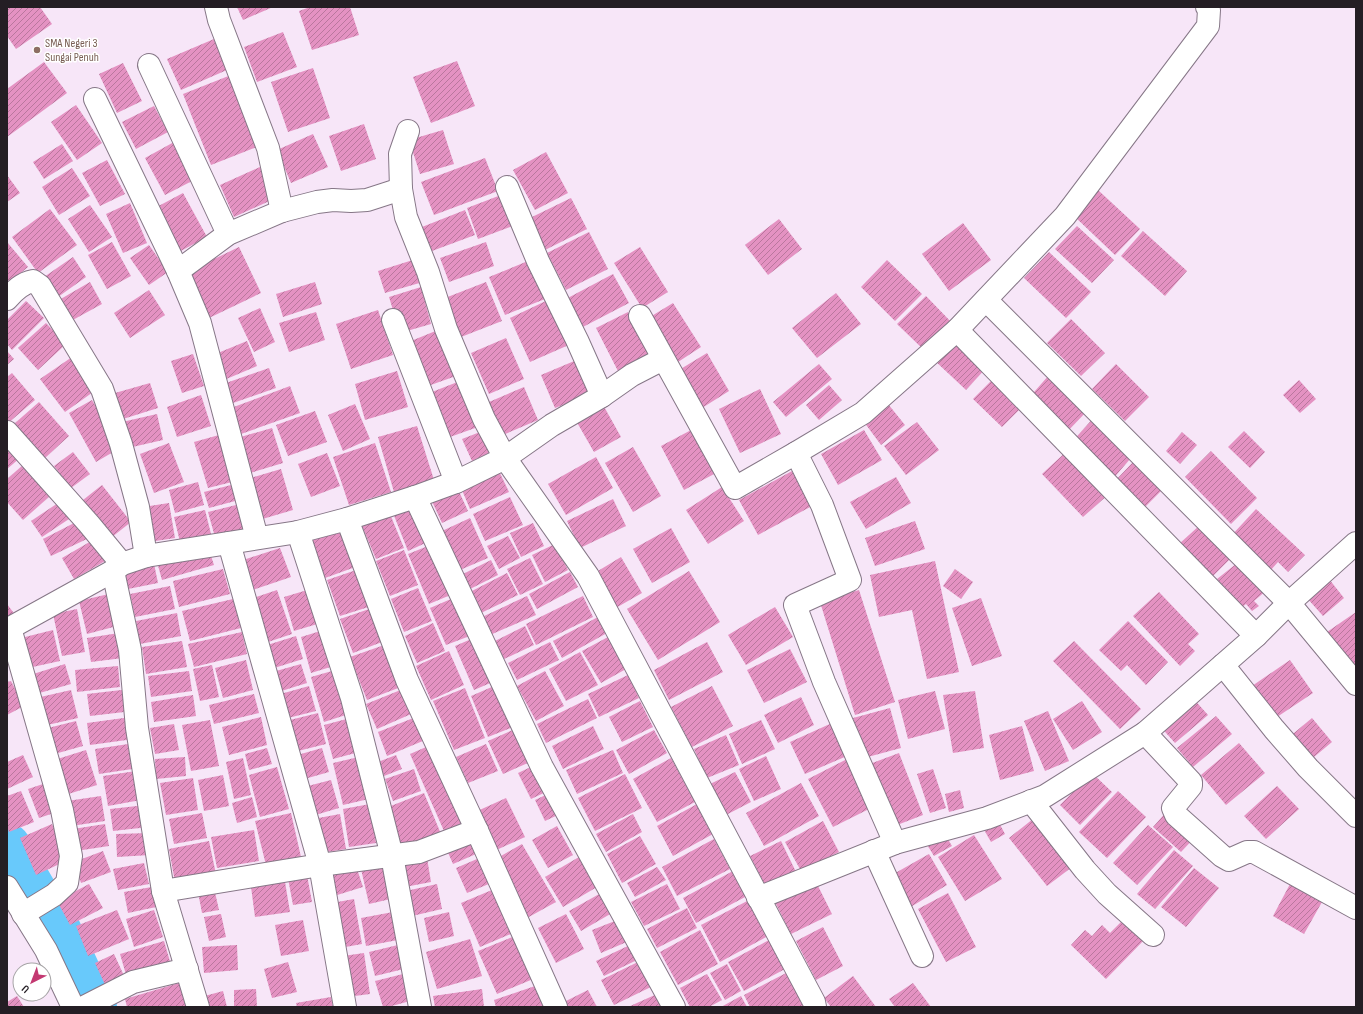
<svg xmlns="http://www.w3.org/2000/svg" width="1363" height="1014" font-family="'Sofia Sans Condensed',sans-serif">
  <defs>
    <pattern id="building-hatch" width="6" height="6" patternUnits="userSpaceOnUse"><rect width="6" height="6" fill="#e492c2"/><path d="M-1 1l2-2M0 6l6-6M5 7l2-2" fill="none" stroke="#b9779d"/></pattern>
  </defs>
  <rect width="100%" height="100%" fill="#f7e6f8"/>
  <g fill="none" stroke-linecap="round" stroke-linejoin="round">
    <g stroke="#68c9fb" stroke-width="48">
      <polyline points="7,847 33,892"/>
      <polyline points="56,928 93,1007"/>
    </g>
  </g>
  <g fill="url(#building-hatch)">
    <polygon points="7,7 40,7 52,24 16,49 7,36"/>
    <polygon points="237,7 273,7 243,20"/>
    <polygon points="310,7 350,7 359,35 312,50 299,11"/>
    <polygon points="283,32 297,67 257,82 244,47"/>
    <polygon points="214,39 227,70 181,90 167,59"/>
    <polygon points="457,61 475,106 431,123 413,77"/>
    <polygon points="44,62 67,93 7,137 7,89"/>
    <polygon points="123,63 142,101 117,113 99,74"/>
    <polygon points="313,68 330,118 288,132 271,82"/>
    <polygon points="231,75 259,146 211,165 183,94"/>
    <polygon points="76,105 102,143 77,160 51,122"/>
    <polygon points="154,106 168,132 136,149 122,122"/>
    <polygon points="364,124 376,159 341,171 329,136"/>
    <polygon points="443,130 454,164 420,174 409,140"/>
    <polygon points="313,134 328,167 291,183 277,150"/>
    <polygon points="174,142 194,180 165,195 145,158"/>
    <polygon points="62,144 73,161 44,179 33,162"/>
    <polygon points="546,152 568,193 535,210 513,170"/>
    <polygon points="485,158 498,191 434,215 421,182"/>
    <polygon points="107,160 125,194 100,206 82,173"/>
    <polygon points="260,167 274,199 234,217 220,185"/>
    <polygon points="72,168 90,196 59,215 42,187"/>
    <polygon points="7,175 20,193 7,202"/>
    <polygon points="1098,190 1140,229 1115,255 1074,216"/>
    <polygon points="183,193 207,237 177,253 153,209"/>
    <polygon points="501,195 513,226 478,239 467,208"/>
    <polygon points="571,198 587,229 545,250 530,218"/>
    <polygon points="130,203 147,243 123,253 106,214"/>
    <polygon points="90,205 112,237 89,252 68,219"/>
    <polygon points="50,209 77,245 38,273 12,237"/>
    <polygon points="465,210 475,235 432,251 422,227"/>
    <polygon points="779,219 802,249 768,275 745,245"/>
    <polygon points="963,223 991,260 949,291 922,254"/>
    <polygon points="1077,226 1114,260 1092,283 1055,249"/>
    <polygon points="1143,231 1187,271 1165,296 1121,256"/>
    <polygon points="589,232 608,269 566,290 547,253"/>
    <polygon points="7,242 28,267 10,282 7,279"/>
    <polygon points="112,242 131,276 107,289 88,255"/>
    <polygon points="486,242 494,266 449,282 440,258"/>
    <polygon points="149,245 168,272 149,285 130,258"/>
    <polygon points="239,247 261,293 209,318 187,272"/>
    <polygon points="640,247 668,292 642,308 614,263"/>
    <polygon points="1049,252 1091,292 1066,318 1024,278"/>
    <polygon points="73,257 86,277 58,297 44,277"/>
    <polygon points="416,259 423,282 385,293 378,271"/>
    <polygon points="887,260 922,294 895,321 861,287"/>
    <polygon points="528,261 545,299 505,315 489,277"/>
    <polygon points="613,274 629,303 579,329 564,300"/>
    <polygon points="90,282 102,304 71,321 59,300"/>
    <polygon points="315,282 322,304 283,317 276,294"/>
    <polygon points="486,282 502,321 461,337 445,298"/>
    <polygon points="421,287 431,324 400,333 389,297"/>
    <polygon points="149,290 165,315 130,338 114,313"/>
    <polygon points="836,293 861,324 817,358 792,328"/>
    <polygon points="926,296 954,325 926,352 897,324"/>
    <polygon points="550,299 571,344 530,362 510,318"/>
    <polygon points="26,301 44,318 12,350 7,344 7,320"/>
    <polygon points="673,303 701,347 678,362 650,317"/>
    <polygon points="260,308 275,342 254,352 238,318"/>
    <polygon points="378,310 393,355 351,369 336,324"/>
    <polygon points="316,312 325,340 289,352 279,323"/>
    <polygon points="628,312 651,357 619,373 596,328"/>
    <polygon points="1071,319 1105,353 1081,376 1047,343"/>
    <polygon points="46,323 66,344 38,370 18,348"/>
    <polygon points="438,330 456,376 428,386 411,341"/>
    <polygon points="954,337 987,367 966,390 933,359"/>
    <polygon points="506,338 524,379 489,394 471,353"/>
    <polygon points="247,341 257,366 224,380 213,355"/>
    <polygon points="7,351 14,359 7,365"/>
    <polygon points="707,353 729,391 702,408 679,370"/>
    <polygon points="193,354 204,386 182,393 171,361"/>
    <polygon points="72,357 96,390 65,412 40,379"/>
    <polygon points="579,359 593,393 555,408 541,375"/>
    <polygon points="819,364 832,379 786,417 773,402"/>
    <polygon points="1116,364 1149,397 1125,421 1092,389"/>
    <polygon points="269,368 276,388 233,403 226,383"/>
    <polygon points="397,371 408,407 365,420 355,384"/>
    <polygon points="12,373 35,400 7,424 7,377"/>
    <polygon points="1049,375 1088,410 1066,433 1028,399"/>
    <polygon points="994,378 1023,406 1002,427 973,399"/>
    <polygon points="1299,380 1316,399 1300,413 1283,395"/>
    <polygon points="460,381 478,427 450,437 432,392"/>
    <polygon points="150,383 158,408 123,419 115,393"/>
    <polygon points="829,385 842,400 819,420 806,405"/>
    <polygon points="290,386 300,413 241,434 231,408"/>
    <polygon points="524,387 538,420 503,435 489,402"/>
    <polygon points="760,389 781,434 740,453 719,409"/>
    <polygon points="201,395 211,426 177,437 167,407"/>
    <polygon points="92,400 120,448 96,462 69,413"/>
    <polygon points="39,402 69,436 45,458 14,424"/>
    <polygon points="602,403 621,437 594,452 575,419"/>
    <polygon points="355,404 370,439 343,451 328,415"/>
    <polygon points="888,404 905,425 881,445 864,422"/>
    <polygon points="315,411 327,442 288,456 276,425"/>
    <polygon points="157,414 163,440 128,448 122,422"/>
    <polygon points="1096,415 1136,452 1112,480 1071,443"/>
    <polygon points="917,422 939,450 906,475 884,446"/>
    <polygon points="417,426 434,480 394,492 378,437"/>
    <polygon points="272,428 283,463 247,474 237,438"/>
    <polygon points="693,429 716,473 684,490 661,446"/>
    <polygon points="864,430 882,460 838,485 821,454"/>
    <polygon points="1244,431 1265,452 1250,468 1228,447"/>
    <polygon points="480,432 489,453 472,461 462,439"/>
    <polygon points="1182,432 1197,445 1180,464 1166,451"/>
    <polygon points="219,435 232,482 208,488 194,442"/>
    <polygon points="169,443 184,482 154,493 140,454"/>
    <polygon points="375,443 391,492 349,505 333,457"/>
    <polygon points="7,444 20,458 7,469"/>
    <polygon points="633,447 661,496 633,512 605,463"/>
    <polygon points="1068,450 1109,494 1083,517 1042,474"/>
    <polygon points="1211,451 1257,498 1231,524 1185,477"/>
    <polygon points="73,452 90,474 71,488 54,466"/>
    <polygon points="327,453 340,486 311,497 298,464"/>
    <polygon points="596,457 613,488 566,515 548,484"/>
    <polygon points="1135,460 1164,488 1142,510 1114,482"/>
    <polygon points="23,465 50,496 23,520 7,502 7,479"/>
    <polygon points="497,467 509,492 470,509 459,483"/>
    <polygon points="281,469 293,510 259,520 247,479"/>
    <polygon points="792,471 812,506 758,535 739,500"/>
    <polygon points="896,477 911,503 866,529 850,502"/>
    <polygon points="198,482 204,505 175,513 169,490"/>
    <polygon points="235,484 239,500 209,508 204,492"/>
    <polygon points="102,485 131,522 112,537 83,500"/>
    <polygon points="456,485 468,511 442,523 430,497"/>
    <polygon points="722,487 744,521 708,544 686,510"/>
    <polygon points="510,497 523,525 485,541 473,514"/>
    <polygon points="613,499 626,526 580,548 567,521"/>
    <polygon points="61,501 72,517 42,537 31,521"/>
    <polygon points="169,503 175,538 149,542 143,507"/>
    <polygon points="240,504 247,529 215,537 208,512"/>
    <polygon points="415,504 430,541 408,551 393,513"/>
    <polygon points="1256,509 1305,555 1288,572 1278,562 1269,572 1231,536"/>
    <polygon points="205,510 211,534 180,542 174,517"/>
    <polygon points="390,514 404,548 376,559 362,526"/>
    <polygon points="470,518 488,558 460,570 442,531"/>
    <polygon points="80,520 89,538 51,556 43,539"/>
    <polygon points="915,521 925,549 875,566 865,538"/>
    <polygon points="533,523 544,546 521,557 510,533"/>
    <polygon points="346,525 361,565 325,578 310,537"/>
    <polygon points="1200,525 1231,558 1211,578 1179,544"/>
    <polygon points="671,528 690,562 652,583 633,549"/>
    <polygon points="508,536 520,558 499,569 487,546"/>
    <polygon points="93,540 105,561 74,579 62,558"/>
    <polygon points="433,544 453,594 429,604 408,554"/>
    <polygon points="555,544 568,570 545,582 532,555"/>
    <polygon points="208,547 214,565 162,580 157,562"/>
    <polygon points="280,548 291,577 247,592 237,562"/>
    <polygon points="404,550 418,585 390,596 376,561"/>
    <polygon points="621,557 642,593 614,609 593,574"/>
    <polygon points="530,558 543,584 520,595 507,569"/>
    <polygon points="153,559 158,583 128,589 122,566"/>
    <polygon points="491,560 498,575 470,589 463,574"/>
    <polygon points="1241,560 1267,590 1254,601 1259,606 1252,611 1246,604 1241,608 1217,579"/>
    <polygon points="935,561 959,672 927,679 912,610 879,617 870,575"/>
    <polygon points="362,568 375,605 340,616 327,580"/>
    <polygon points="223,569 230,594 179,607 173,581"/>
    <polygon points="955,569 973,582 961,599 943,586"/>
    <polygon points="689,571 720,622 658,660 627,609"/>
    <polygon points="570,572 578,587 537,609 529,594"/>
    <polygon points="507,573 518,595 481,613 470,592"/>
    <polygon points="1329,579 1344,598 1323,616 1307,598"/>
    <polygon points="170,586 175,609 135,617 130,594"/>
    <polygon points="314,588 324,622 294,631 284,597"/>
    <polygon points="418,588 432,621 404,632 391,599"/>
    <polygon points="277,590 292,634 265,643 250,599"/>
    <polygon points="859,590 895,702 855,715 820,602"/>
    <polygon points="1159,592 1199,634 1188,644 1195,651 1180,666 1133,616"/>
    <polygon points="113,593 121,625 87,634 79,601"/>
    <polygon points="458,596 475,634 446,645 430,608"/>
    <polygon points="527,596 536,615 490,635 482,617"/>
    <polygon points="583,596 593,617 536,645 526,624"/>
    <polygon points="981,598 1002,656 972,666 952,608"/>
    <polygon points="233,599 241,628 190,641 182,611"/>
    <polygon points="7,604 16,616 7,623"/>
    <polygon points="378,606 390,639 353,653 340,619"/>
    <polygon points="775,607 793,637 746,665 728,635"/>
    <polygon points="77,609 85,652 62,656 53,614"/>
    <polygon points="1356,612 1356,671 1327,632"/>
    <polygon points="177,613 181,636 140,644 136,621"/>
    <polygon points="598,617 607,633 562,658 553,641"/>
    <polygon points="1128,621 1168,662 1146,685 1127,665 1121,671 1099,650"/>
    <polygon points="433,623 445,651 417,663 405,636"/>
    <polygon points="525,626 534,645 504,659 495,641"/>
    <polygon points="327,629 337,665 311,673 301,637"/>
    <polygon points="53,630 60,661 28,668 21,638"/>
    <polygon points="242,632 247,654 194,667 188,644"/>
    <polygon points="119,633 123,658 91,662 87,638"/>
    <polygon points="296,636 303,659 271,669 264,646"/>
    <polygon points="476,637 495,681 474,690 455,646"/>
    <polygon points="608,637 626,669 601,683 582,651"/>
    <polygon points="182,641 187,667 146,674 142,647"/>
    <polygon points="1074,641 1141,709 1120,729 1053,661"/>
    <polygon points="550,642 559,660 517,680 508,663"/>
    <polygon points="707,642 723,672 669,700 654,670"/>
    <polygon points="390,643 406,685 367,700 350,657"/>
    <polygon points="790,649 807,682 764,703 747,670"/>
    <polygon points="449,651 464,685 431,700 416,666"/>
    <polygon points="580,652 598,685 566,701 549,669"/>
    <polygon points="246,660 253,690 223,698 215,668"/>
    <polygon points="1290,660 1313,693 1274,719 1252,686"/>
    <polygon points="65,664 71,684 36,694 30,675"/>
    <polygon points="301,664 307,683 275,693 269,673"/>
    <polygon points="212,665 219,697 200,701 193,669"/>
    <polygon points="118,666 120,687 77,692 75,670"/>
    <polygon points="339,669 352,713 324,722 311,677"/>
    <polygon points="189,671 192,691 151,697 148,676"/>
    <polygon points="545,671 564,706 536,721 517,686"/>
    <polygon points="628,675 639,698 599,717 588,694"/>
    <polygon points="11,681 24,706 7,715 7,682"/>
    <polygon points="501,683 518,725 488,737 471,696"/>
    <polygon points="309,686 316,711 284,719 277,695"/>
    <polygon points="712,686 733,726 692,747 671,707"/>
    <polygon points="408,687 418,711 377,729 366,704"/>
    <polygon points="465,688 485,738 454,750 433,701"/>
    <polygon points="130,689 133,711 90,716 87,694"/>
    <polygon points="71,690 78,718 43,726 36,698"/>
    <polygon points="935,691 945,729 908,739 898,700"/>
    <polygon points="975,691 984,748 953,753 943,695"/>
    <polygon points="254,694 259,713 214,724 209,705"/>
    <polygon points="193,695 196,716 154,722 151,702"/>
    <polygon points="1191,696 1208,715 1175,743 1158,724"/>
    <polygon points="801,697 814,725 778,743 764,715"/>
    <polygon points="588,699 597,718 546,743 537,724"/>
    <polygon points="640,701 653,727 622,742 609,717"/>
    <polygon points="1082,701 1102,732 1073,750 1053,719"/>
    <polygon points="890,708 901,748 864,758 853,718"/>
    <polygon points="1048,711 1069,761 1045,771 1024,721"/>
    <polygon points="318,713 326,744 294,752 286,721"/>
    <polygon points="421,715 430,738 387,756 378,732"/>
    <polygon points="1216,716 1232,734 1193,767 1177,748"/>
    <polygon points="131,717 134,739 90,745 87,723"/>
    <polygon points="261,717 267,745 229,755 222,727"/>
    <polygon points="354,717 363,751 333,759 324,725"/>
    <polygon points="1312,718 1332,742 1308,762 1288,738"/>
    <polygon points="210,720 219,766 191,771 182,725"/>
    <polygon points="761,720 775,749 742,764 729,734"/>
    <polygon points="76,721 83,746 51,755 44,729"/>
    <polygon points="832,723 847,756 805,774 790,742"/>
    <polygon points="174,724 179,750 155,754 150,728"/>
    <polygon points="593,726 604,749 563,769 552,746"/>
    <polygon points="1022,726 1034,771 1000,780 989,735"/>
    <polygon points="515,729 530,762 503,774 488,741"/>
    <polygon points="654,730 667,753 629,774 616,750"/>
    <polygon points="726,735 739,765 707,778 694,749"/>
    <polygon points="135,743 139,768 99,774 95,749"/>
    <polygon points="1239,743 1265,773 1226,805 1201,775"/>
    <polygon points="433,744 467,821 444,831 410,754"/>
    <polygon points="486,744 498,771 468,783 456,757"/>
    <polygon points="267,748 272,764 249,770 245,754"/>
    <polygon points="322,748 329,772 301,780 294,756"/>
    <polygon points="86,750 97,785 62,796 51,761"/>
    <polygon points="613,750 623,773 577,794 566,770"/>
    <polygon points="899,753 923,815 892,827 867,765"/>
    <polygon points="23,755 33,777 7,789 7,762"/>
    <polygon points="396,755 402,769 384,776 378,762"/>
    <polygon points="363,756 373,798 343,805 333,763"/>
    <polygon points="766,756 781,789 754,801 739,769"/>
    <polygon points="185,757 186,776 156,779 155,759"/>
    <polygon points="243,758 251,795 234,799 226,762"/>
    <polygon points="671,758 695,802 657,822 633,779"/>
    <polygon points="849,758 873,807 833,827 808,779"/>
    <polygon points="535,765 548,791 531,799 518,773"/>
    <polygon points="277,767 289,809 260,817 249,775"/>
    <polygon points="414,769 421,791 393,801 385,779"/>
    <polygon points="933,769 946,808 930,813 917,774"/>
    <polygon points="136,771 141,800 108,806 103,776"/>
    <polygon points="735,772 751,802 726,815 710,784"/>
    <polygon points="1092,773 1112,792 1080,825 1060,805"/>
    <polygon points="625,774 642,808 595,831 578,798"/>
    <polygon points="223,775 229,806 204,811 198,780"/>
    <polygon points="193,778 198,810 166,815 160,783"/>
    <polygon points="331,780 339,808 312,816 304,787"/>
    <polygon points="46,783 57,812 39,818 28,789"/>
    <polygon points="801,783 819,816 764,846 746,813"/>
    <polygon points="1277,786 1299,809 1266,839 1244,816"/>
    <polygon points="960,790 964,808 949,812 945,794"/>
    <polygon points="21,791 34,822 9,832 7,826 7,796"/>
    <polygon points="1118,791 1146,817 1107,858 1079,832"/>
    <polygon points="424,793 441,834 400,851 383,809"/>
    <polygon points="550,793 560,814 545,821 535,800"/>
    <polygon points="101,796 105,821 71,826 67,801"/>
    <polygon points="252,797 257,817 237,823 232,803"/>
    <polygon points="506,798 525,837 492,852 473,813"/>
    <polygon points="370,804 376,843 349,847 343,809"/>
    <polygon points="697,804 713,834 673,856 657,826"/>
    <polygon points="146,805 149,827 113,831 110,809"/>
    <polygon points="1168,810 1196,836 1181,852 1153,827"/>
    <polygon points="202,813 207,838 174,844 169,819"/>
    <polygon points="291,813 301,857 266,865 255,821"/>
    <polygon points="340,814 346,849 320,853 313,819"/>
    <polygon points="633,814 642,832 606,852 596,834"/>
    <polygon points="1038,815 1076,864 1047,886 1009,838"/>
    <polygon points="997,819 1005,834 991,842 983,828"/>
    <polygon points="823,821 839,852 801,871 785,842"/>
    <polygon points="52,824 68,860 36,875 20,838"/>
    <polygon points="105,824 109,846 76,851 73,829"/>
    <polygon points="1148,825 1173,847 1137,885 1113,863"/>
    <polygon points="557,826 573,855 548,868 532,840"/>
    <polygon points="254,830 259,861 217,868 211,837"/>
    <polygon points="149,833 150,855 117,857 116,834"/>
    <polygon points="944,833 952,846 934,856 926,843"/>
    <polygon points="476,835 483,851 453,864 446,848"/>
    <polygon points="974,835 1002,879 965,901 938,857"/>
    <polygon points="640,836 656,864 622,883 607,854"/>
    <polygon points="714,839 730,869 677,896 662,867"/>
    <polygon points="209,841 216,874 175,882 169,849"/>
    <polygon points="781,841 797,874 767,889 750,856"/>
    <polygon points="522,844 556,902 527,918 494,860"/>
    <polygon points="1174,850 1193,866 1155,909 1137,894"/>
    <polygon points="103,851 111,872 81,883 74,862"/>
    <polygon points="929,854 947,885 909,908 890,876"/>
    <polygon points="484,856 496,881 467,893 456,868"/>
    <polygon points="579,857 597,887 563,907 545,877"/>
    <polygon points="427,858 431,882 405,887 401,862"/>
    <polygon points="144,863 149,884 118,890 113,869"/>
    <polygon points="387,863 395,898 369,904 361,869"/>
    <polygon points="356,866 363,887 334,896 326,876"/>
    <polygon points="657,867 666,880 635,897 627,883"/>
    <polygon points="1194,868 1219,888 1186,927 1161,907"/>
    <polygon points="306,870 312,902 293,905 287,873"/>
    <polygon points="733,871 747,896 696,923 683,898"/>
    <polygon points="814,878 832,914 791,934 773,898"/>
    <polygon points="285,882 290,912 255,917 251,887"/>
    <polygon points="89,884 103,908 70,925 57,901"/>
    <polygon points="437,884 442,909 412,916 406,891"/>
    <polygon points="667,884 680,909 644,926 631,902"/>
    <polygon points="1290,884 1322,902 1304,934 1273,916"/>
    <polygon points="157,886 161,906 128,913 124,892"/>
    <polygon points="499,887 518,931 480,947 461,903"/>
    <polygon points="214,888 219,910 202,913 198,892"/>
    <polygon points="601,893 612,913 581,931 569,911"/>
    <polygon points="948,893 976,947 946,962 918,909"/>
    <polygon points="354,899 362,944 340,948 332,903"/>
    <polygon points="751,899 770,935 720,962 701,925"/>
    <polygon points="687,908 697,928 657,948 647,929"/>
    <polygon points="117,910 129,939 88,956 76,926"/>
    <polygon points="154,910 163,937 134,947 126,919"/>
    <polygon points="393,912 398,940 366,946 361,918"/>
    <polygon points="449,912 454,936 429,942 424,918"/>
    <polygon points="221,914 226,937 209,941 204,917"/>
    <polygon points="566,914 584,949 556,963 538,928"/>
    <polygon points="1126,917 1147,937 1106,979 1071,945 1085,930 1092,936 1102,925 1110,933"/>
    <polygon points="620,919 629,941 601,953 592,930"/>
    <polygon points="303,920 309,951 281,956 275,925"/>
    <polygon points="823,927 843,966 816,980 796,941"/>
    <polygon points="700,930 718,964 678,985 660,952"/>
    <polygon points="520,934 538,977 497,994 478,951"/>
    <polygon points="470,939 482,976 437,989 426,952"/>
    <polygon points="771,939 787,968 744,991 728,962"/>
    <polygon points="164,941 171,965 127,978 120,954"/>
    <polygon points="402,944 408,968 375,976 369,952"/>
    <polygon points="237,945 238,970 204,973 202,947"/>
    <polygon points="630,945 637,960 604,976 596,961"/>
    <polygon points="364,953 370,994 347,997 343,956"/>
    <polygon points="114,954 126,980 107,989 95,963"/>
    <polygon points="642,960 655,985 614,1005 601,980"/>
    <polygon points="288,962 297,992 272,998 264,969"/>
    <polygon points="727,964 741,991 725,1000 710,973"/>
    <polygon points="788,972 807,1007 750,1007 744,995"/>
    <polygon points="407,973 414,1000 388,1007 383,1007 375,981"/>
    <polygon points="707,974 722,1000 709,1007 690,1007 680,988"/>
    <polygon points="853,976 876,1007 831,1007 824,998"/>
    <polygon points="179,983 186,1007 127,1007 125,999"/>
    <polygon points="913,983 931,1007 895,1007 889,999"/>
    <polygon points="541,984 549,1007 496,1007 494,1000"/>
    <polygon points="256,989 257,1007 234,1007 234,990"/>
    <polygon points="482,989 484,1007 435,1007 433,996"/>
    <polygon points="588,990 597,1007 567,1007 564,1002"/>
    <polygon points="223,991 227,1007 203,1007 201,997"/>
    <polygon points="657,994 662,1007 628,1007"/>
    <polygon points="17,996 24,1007 7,1007 7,1002"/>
    <polygon points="741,996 747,1007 721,1007"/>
    <polygon points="331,997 333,1007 297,1007 296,1003"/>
  </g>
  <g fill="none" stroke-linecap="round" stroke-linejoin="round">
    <g stroke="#867787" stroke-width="24">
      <g id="street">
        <polyline points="216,7 219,20 268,148 282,211"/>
        <polyline points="149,65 228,234"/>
        <polyline points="95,99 178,271 200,323 257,538"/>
        <polyline points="408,131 400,154 401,189 406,217 428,272 446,329 484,419 505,458 552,425 602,396 632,375 663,359"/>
        <polyline points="507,187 538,261 577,340 602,396"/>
        <polyline points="178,271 228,234 282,211 317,202 333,200 351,201 367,200 401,189"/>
        <path d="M 7,299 C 14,291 22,283 33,281 L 40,286 L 102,389 L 121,444 L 138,507 L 146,556"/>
        <polyline points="986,300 1289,603 1356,684"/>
        <polyline points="640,316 735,488 796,453 863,413 957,330 1065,216 1208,26 1209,10 1207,7"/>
        <polyline points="393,320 456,482"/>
        <polyline points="957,330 1256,636"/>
        <polyline points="7,432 89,524 122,564"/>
        <polyline points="796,453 822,505 850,580 795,605 824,682 895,843"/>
        <polyline points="415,497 542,767 674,1007"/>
        <polyline points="347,519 407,680 479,835 556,1007"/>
        <polyline points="298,532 352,698 392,856 420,1007"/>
        <polyline points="229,543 320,865 345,1007"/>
        <polyline points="113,571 130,650 137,728 163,891 198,1007"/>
        <polyline points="10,628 62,810 71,856 67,883 54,895 23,914"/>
        <polyline points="7,631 10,628 113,571 122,564 146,556 298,532 347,519 415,497 456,482 505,458 588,576 814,1002 815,1007"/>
        <polyline points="1223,665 1274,729 1308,768 1356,816"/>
        <polyline points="1145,733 1191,782 1191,786 1173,808 1176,815 1222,856 1229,860 1247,852 1254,852 1356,908"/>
        <polyline points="1031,801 1085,870 1107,894 1153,935"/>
        <polyline points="874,851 922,956"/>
        <polyline points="163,891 320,865 419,852 477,830"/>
        <polyline points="758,898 895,843 987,818 1045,796 1145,733 1256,636 1289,603 1356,543"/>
        <polyline points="84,1007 133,982 187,969"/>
      </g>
    </g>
    <g stroke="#867787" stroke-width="24">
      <polyline id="secondary" points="7,887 46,950 73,1007"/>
    </g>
    <use href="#street" stroke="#fff" stroke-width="22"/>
    <use href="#secondary" stroke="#fff" stroke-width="22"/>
  </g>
  <circle fill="#8d6e63" stroke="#fff" stroke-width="1.5" cx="37" cy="50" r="4"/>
  <g text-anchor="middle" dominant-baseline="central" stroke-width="3" stroke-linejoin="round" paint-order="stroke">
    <g font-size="12" fill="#785e54" stroke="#fff" text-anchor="start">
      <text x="45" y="43">SMA Negeri 3<tspan x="45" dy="14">Sungai Penuh</tspan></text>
    </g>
  </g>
  <rect width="1363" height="1014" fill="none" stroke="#241e24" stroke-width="16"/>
  <g transform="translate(32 982) rotate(222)"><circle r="19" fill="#ffffff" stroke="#a7a5a7"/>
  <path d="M0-3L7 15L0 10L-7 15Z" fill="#c33871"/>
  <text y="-6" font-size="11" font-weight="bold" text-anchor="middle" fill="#241e24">U</text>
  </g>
</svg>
